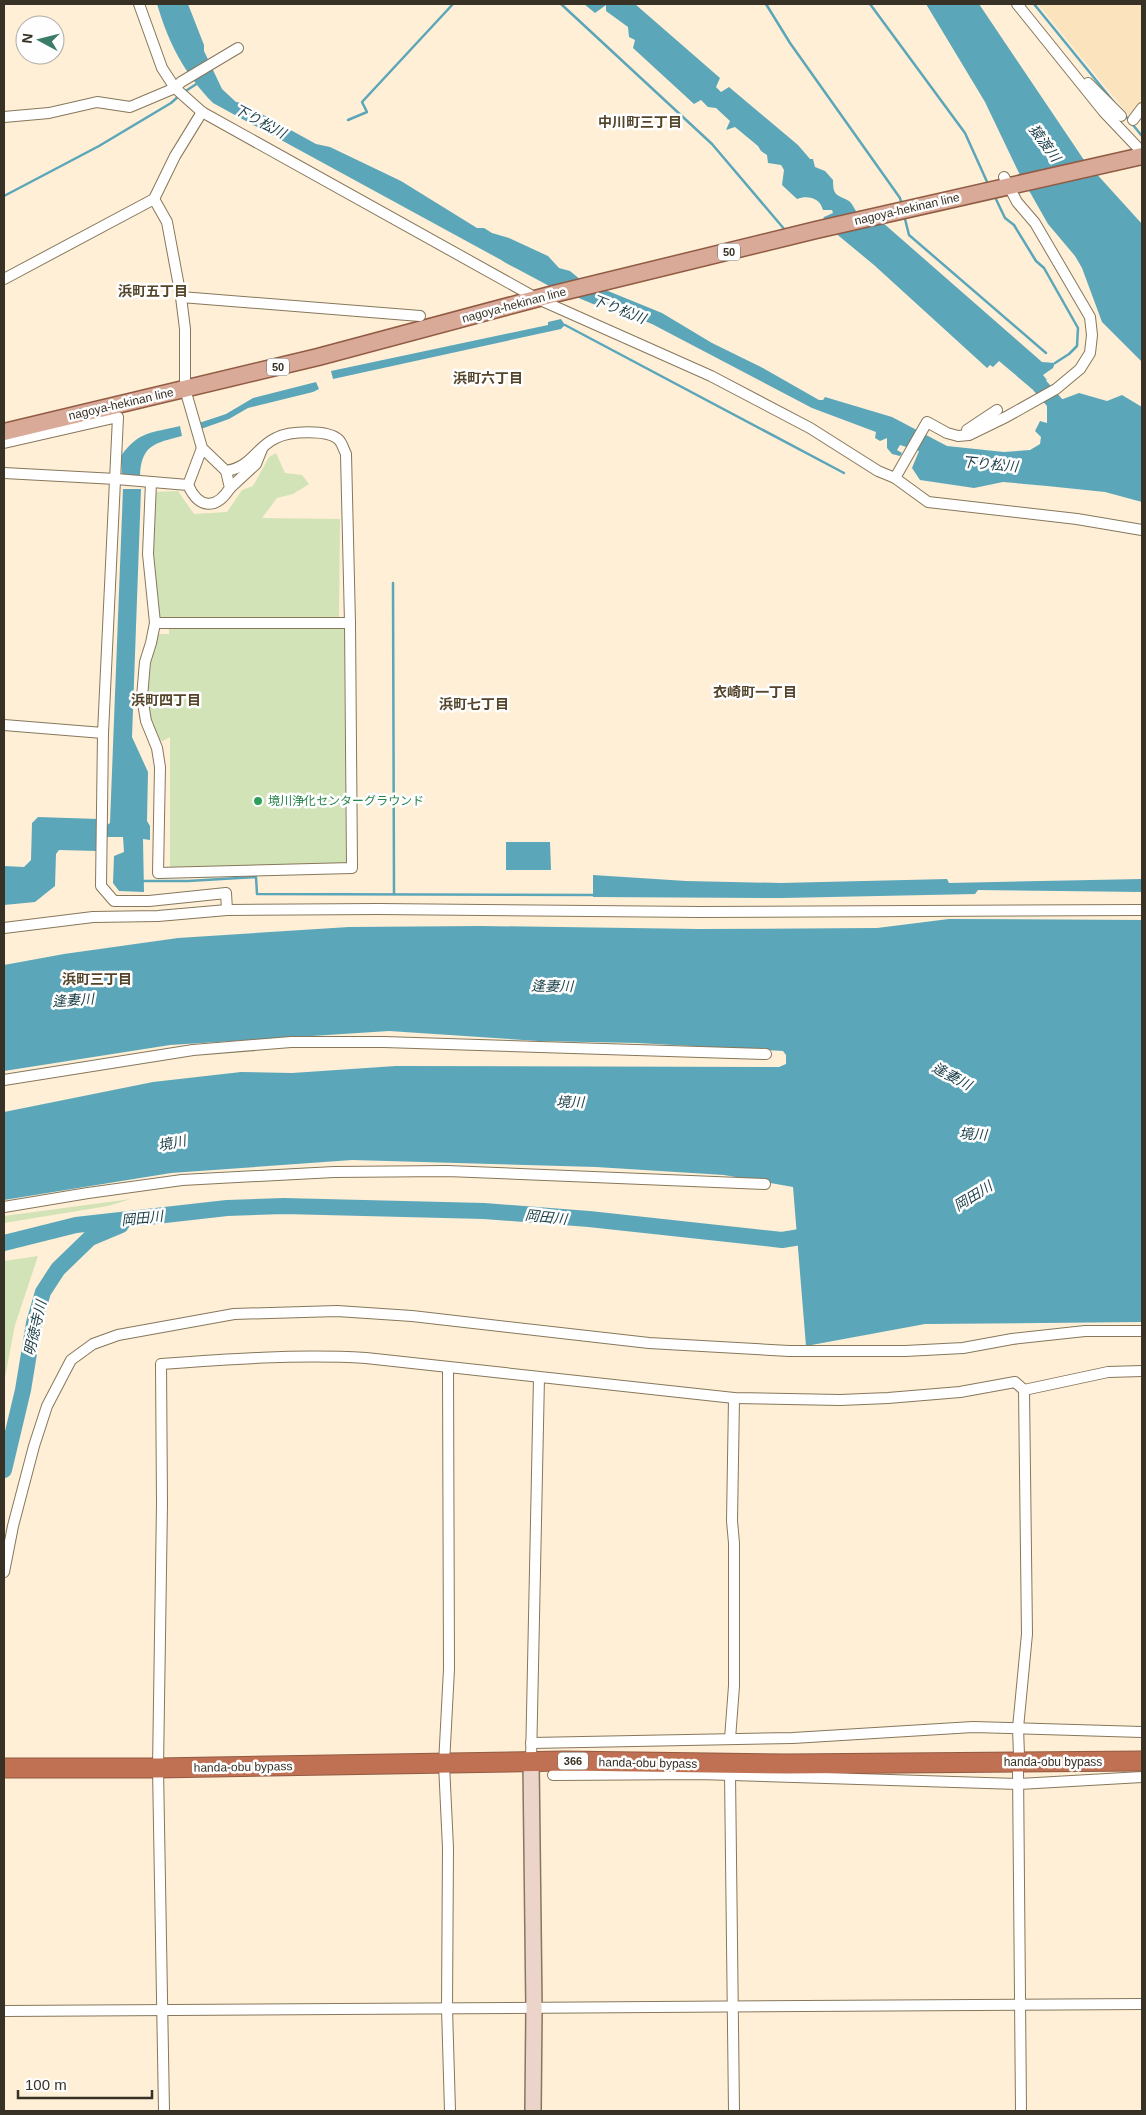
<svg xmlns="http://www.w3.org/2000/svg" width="1146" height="2115" font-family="Arial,'Noto Sans JP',sans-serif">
  <rect width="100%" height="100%" fill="#feefd6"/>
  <polygon fill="#fae3bd" points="1038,4 1142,4 1142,102 1131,118"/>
  <g fill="#d2e3b8">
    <polygon points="276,453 285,473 302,475 309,484 293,494 277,498 262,518 340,519 339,617 154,619 151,492 178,491 194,514 227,512 242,490 253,486 269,457"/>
    <polygon points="344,627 346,866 170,868 170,737 163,741 154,740 142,697 152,637 158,634 169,634 169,629"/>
    <polygon points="131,1199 108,1206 4,1223 4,1216"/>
    <polygon points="38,1256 15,1325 4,1382 4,1261"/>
  </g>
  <g fill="#5ca6ba">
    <path d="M 157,4 L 188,4 L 204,45 L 204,51 L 222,89 L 236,102 L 242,103 L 316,144 L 330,147 L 401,181 L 477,228 L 484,228 L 492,233 L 509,238 L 548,256 L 559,268 L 570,271 L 581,280 L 662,313 L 712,343 L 761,367 L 819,400 L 823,400 L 825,397 L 892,417 L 947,446 L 1004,452 L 1030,450 L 1040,444 L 1041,437 L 1035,431 L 1040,421 L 1047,423 L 1047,405 L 1079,393 L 1107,401 L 1122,395 L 1142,407 L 1142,502 L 1105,492 L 1047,486 L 1003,482 L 974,488 L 920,480 L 912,468 L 919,451 L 900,445 L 897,450 L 902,453 L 900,456 L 892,454 L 887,448 L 887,438 L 880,441 L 875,438 L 876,432 L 812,408 L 652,324 L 612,308 L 593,304 L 574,296 L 554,283 L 542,269 L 533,265 L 514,267 L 213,103 C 184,73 169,44 157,4 Z"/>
    <path d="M 584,4 L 635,4 L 720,78 L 716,87 L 721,92 L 729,87 L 798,145 L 810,159 L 813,159 L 815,167 L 825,171 L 833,180 C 833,197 837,194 849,201 C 852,203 854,208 856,211 L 871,210 L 882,222 L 1042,362 L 1055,363 L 1053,368 L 1043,375 L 1047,380 L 1044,382 L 1048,388 L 1038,392 L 1036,387 L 1032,389 L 999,361 L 993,367 L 990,365 L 987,368 L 874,265 L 822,222 L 824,217 L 833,213 L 832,210 L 823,210 C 820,198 808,195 797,199 L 782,185 L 784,170 L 781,165 L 768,163 L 767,155 L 761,151 L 758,146 L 735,127 L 726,130 L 730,121 L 716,108 L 708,107 L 701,100 L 694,104 L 633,48 L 635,40 L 629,37 L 628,27 L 606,11 L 606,5 L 595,13 Z"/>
    <polygon points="926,4 979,4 1084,160 1142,224 1142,362 1102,322 1082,268 1075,256 1048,224 1019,173 985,102"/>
    <polygon points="561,319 565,325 561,329 333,379 331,371 548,325 548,322"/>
    <polygon points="316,382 319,389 313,392 248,408 229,419 201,429 199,423 226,414 253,398"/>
    <path d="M 180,426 L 182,436 C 155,443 141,445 140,476 L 122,475 L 121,456 C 139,431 151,433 180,426 Z"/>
    <polygon points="123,489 141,489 132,737 148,772 147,821 150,826 150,840 143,839 144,892 119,891 113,883 114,856 124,852 123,837 105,837 107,825 110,823"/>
    <polygon points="38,817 98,819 97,851 59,850 56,854 55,886 35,902 4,905 4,866 24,867 31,860 32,823"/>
    <polygon points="506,842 550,842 551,870 506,870"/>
    <polygon points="593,875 686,881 781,883 947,879 949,883 1142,879 1142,892 978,890 975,894 782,898 593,897"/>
    <polygon points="949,919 1142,920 1142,1322 925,1324 806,1346 793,1187 724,1175 596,1167 352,1160 171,1173 4,1200 4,1112 153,1082 241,1072 292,1073 396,1066 779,1067 786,1064 786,1055 783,1051 637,1043 538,1041 389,1031 170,1045 4,1071 4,965 64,954 178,938 349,927 481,926 699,929 877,928"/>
  </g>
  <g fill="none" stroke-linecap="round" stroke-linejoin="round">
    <g stroke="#5ca6ba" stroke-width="2.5">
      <polyline points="561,4 712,144 785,230"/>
      <polyline points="766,4 790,43 900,198 902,205"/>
      <polyline points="870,4 965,133 988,184"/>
      <polyline points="1034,4 1117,106"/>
      <polyline points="184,92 198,83"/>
      <polyline points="1124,114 1142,136"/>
      <polyline points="348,120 367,112 362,102 453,4"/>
      <polyline points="994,195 1005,218 1014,225 1036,261 1044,268 1078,328 1077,346 1069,354 1055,363"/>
      <polyline points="4,196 99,146 171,103 180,95"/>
      <polyline points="904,215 909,235 1046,353"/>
      <polyline points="565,325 844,473"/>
      <polyline points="393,583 394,894"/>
      <polyline points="142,881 188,881 256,877 257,894 595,895"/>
    </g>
    <g stroke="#5ca6ba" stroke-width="16">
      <polyline points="508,255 568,287"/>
      <polyline points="1028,372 1068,418"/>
      <polyline points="4,1243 76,1225 227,1208 284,1206 484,1211 589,1219 782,1240 818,1234"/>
      <polyline points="4,1470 23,1390 34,1323 43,1292 58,1269 90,1238 121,1225"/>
    </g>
    <g stroke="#87775b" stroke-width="12">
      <g id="street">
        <polyline points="139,4 162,68 175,88 202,112 538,299 711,376 810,428 878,471 895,478 928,502 1077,519 1142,530"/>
        <polyline points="1017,4 1104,112 1142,152"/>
        <polyline points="1088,83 1121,116"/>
        <polyline points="4,117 49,113 97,102 130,107 175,88 181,82 238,48"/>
        <polyline points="1133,120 1142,108"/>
        <polyline points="4,279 154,199 175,156 202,112"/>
        <polyline points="181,297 420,316"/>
        <polyline points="967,430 997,410"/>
        <polyline points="4,443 118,417 103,733 4,725"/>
        <path d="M 4,473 L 116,479 L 188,485 C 199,509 216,510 230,488 L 226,471 L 202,448 L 185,389 L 185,329 L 181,297 L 167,222 L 154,199"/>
        <polyline points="895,478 927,422 947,433 958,436 969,435 1006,417 1056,389 1080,369 1090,353 1092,335 1090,317 1035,223 1017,202 1004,177"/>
        <polyline points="151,482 148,554 155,623 350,623"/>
        <polyline points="188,485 202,448"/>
        <polyline points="230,488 256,464 262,449"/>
        <path d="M 155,623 L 151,643 L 145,662 L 142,697 L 146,721 L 157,748 L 160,767 L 158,873 L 352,868 L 350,623 L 346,454 C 344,450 342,443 339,440 C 328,429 289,431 276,438 C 256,447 252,467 226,471"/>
        <polyline points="103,733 101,886 114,901 149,901 226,893 227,910"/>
        <polyline points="4,928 93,917 158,916 227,910 378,909 700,912 1142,910"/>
        <polyline points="4,1080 193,1050 291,1042 384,1042 766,1054"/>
        <polyline points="4,1207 88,1193 182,1180 334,1172 447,1171 765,1184"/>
        <polyline points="448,1367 449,1669 444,1764 448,1848 447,2008 450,2111"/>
        <polyline points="1024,1390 1108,1372 1142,1371"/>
        <polyline points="4,1572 13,1526 34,1446 47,1406 71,1360 93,1344 118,1335 234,1314 337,1311 412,1316 649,1343 789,1351 905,1351 963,1348 1012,1339 1085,1331 1142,1331"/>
        <polyline points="730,1739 734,1686 734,1543 732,1521 734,1398"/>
        <polyline points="531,1743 793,1738 973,1727 1142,1732"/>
        <polyline points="1019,1755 1018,1728 1027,1634 1024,1390"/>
        <polyline points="531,1762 539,1377"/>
        <polyline points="1018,1769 1021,2111"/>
        <polyline points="730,1774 734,2111"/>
        <polyline points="553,1775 699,1774 1019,1784 1142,1777"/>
        <polyline points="4,2011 1142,2004"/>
        <path d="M 164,2111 L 158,1768 L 162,1504 L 161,1364 C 229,1359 297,1354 366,1358 L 734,1398 L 840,1400 L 888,1398 L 960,1392 L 1015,1382 L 1024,1390"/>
      </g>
    </g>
    <g stroke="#87775b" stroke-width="18">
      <polyline id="secondary" points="531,1762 534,2009 533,2111"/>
    </g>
    <g stroke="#915b43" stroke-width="19">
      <polyline id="primary" points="4,432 318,357 550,295 816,230 1142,156"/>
    </g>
    <g stroke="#915b43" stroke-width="21">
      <polyline id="highway" points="4,1768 158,1768 564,1761 787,1764 1142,1761"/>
    </g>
    <use href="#street" stroke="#fff" stroke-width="10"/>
    <use href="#secondary" stroke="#ecd4cb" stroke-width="15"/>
    <use href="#primary" stroke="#daaa98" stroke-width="16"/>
    <use href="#highway" stroke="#c17153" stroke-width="19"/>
  </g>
  <circle fill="#2e9e5b" stroke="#fefefe" stroke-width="2" cx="258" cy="801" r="5"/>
  <g text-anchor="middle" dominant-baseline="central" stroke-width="5" stroke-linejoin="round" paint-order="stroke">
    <g fill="#fefefe" stroke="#736e66" stroke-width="1">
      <rect x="718" y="243.5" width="22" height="17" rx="4"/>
      <rect x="267" y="358.5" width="22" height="17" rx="4"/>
      <rect x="558" y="1752.5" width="30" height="17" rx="4"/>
    </g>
    <g font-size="11" font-weight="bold" fill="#383125">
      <text x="729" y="252">50</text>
      <text x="278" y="367">50</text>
      <text x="573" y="1761">366</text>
    </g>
    <g font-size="12" fill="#383125" stroke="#fefefe">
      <text transform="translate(907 209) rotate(-13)">nagoya-hekinan line</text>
      <text transform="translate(514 305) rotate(-15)">nagoya-hekinan line</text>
      <text transform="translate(121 404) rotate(-13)">nagoya-hekinan line</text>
      <text x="1053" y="1762">handa-obu bypass</text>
      <text transform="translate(648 1763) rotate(1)">handa-obu bypass</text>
      <text transform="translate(243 1767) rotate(-1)">handa-obu bypass</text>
    </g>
    <g font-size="12" fill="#27864d" stroke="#fefefe" text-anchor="start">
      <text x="268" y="801">境川浄化センターグラウンド</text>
    </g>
    <g font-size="14" font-style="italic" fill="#1a3e47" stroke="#fefefe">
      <text transform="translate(260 121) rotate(28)">下り松川</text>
      <text transform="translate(1045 143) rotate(54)">猿渡川</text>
      <text transform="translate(619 309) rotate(21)">下り松川</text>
      <text transform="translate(990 464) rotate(5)">下り松川</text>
      <text transform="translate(552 986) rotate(1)">逢妻川</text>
      <text transform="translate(73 1000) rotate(-4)">逢妻川</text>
      <text transform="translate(952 1076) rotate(28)">逢妻川</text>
      <text transform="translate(570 1102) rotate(1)">境川</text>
      <text transform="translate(973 1134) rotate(3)">境川</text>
      <text transform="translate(172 1143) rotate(-12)">境川</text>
      <text transform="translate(973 1196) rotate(-32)">岡田川</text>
      <text transform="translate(546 1217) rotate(6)">岡田川</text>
      <text transform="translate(142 1218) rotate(-6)">岡田川</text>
      <text transform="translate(35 1328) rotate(-77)">明徳寺川</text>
    </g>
    <g font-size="14" font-weight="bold" fill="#53442a" stroke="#fefefe">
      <text x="640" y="122">中川町三丁目</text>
      <text x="153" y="291">浜町五丁目</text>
      <text x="488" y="378">浜町六丁目</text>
      <text x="755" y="692">衣崎町一丁目</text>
      <text x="166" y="700">浜町四丁目</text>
      <text x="474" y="704">浜町七丁目</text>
      <text x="97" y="979">浜町三丁目</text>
    </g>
  </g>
  <rect width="1146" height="2115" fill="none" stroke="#383125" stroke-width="10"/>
  <g transform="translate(40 40) rotate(277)"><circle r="24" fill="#fefefe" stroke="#afaca7"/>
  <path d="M0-4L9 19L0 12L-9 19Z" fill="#3b7b69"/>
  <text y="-8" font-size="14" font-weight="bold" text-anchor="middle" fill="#383125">N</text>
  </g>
  <path d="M18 2090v8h134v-8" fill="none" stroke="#383125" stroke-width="2.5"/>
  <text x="25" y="2090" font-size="15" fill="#383125" stroke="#fefefe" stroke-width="4" paint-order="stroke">100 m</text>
</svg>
